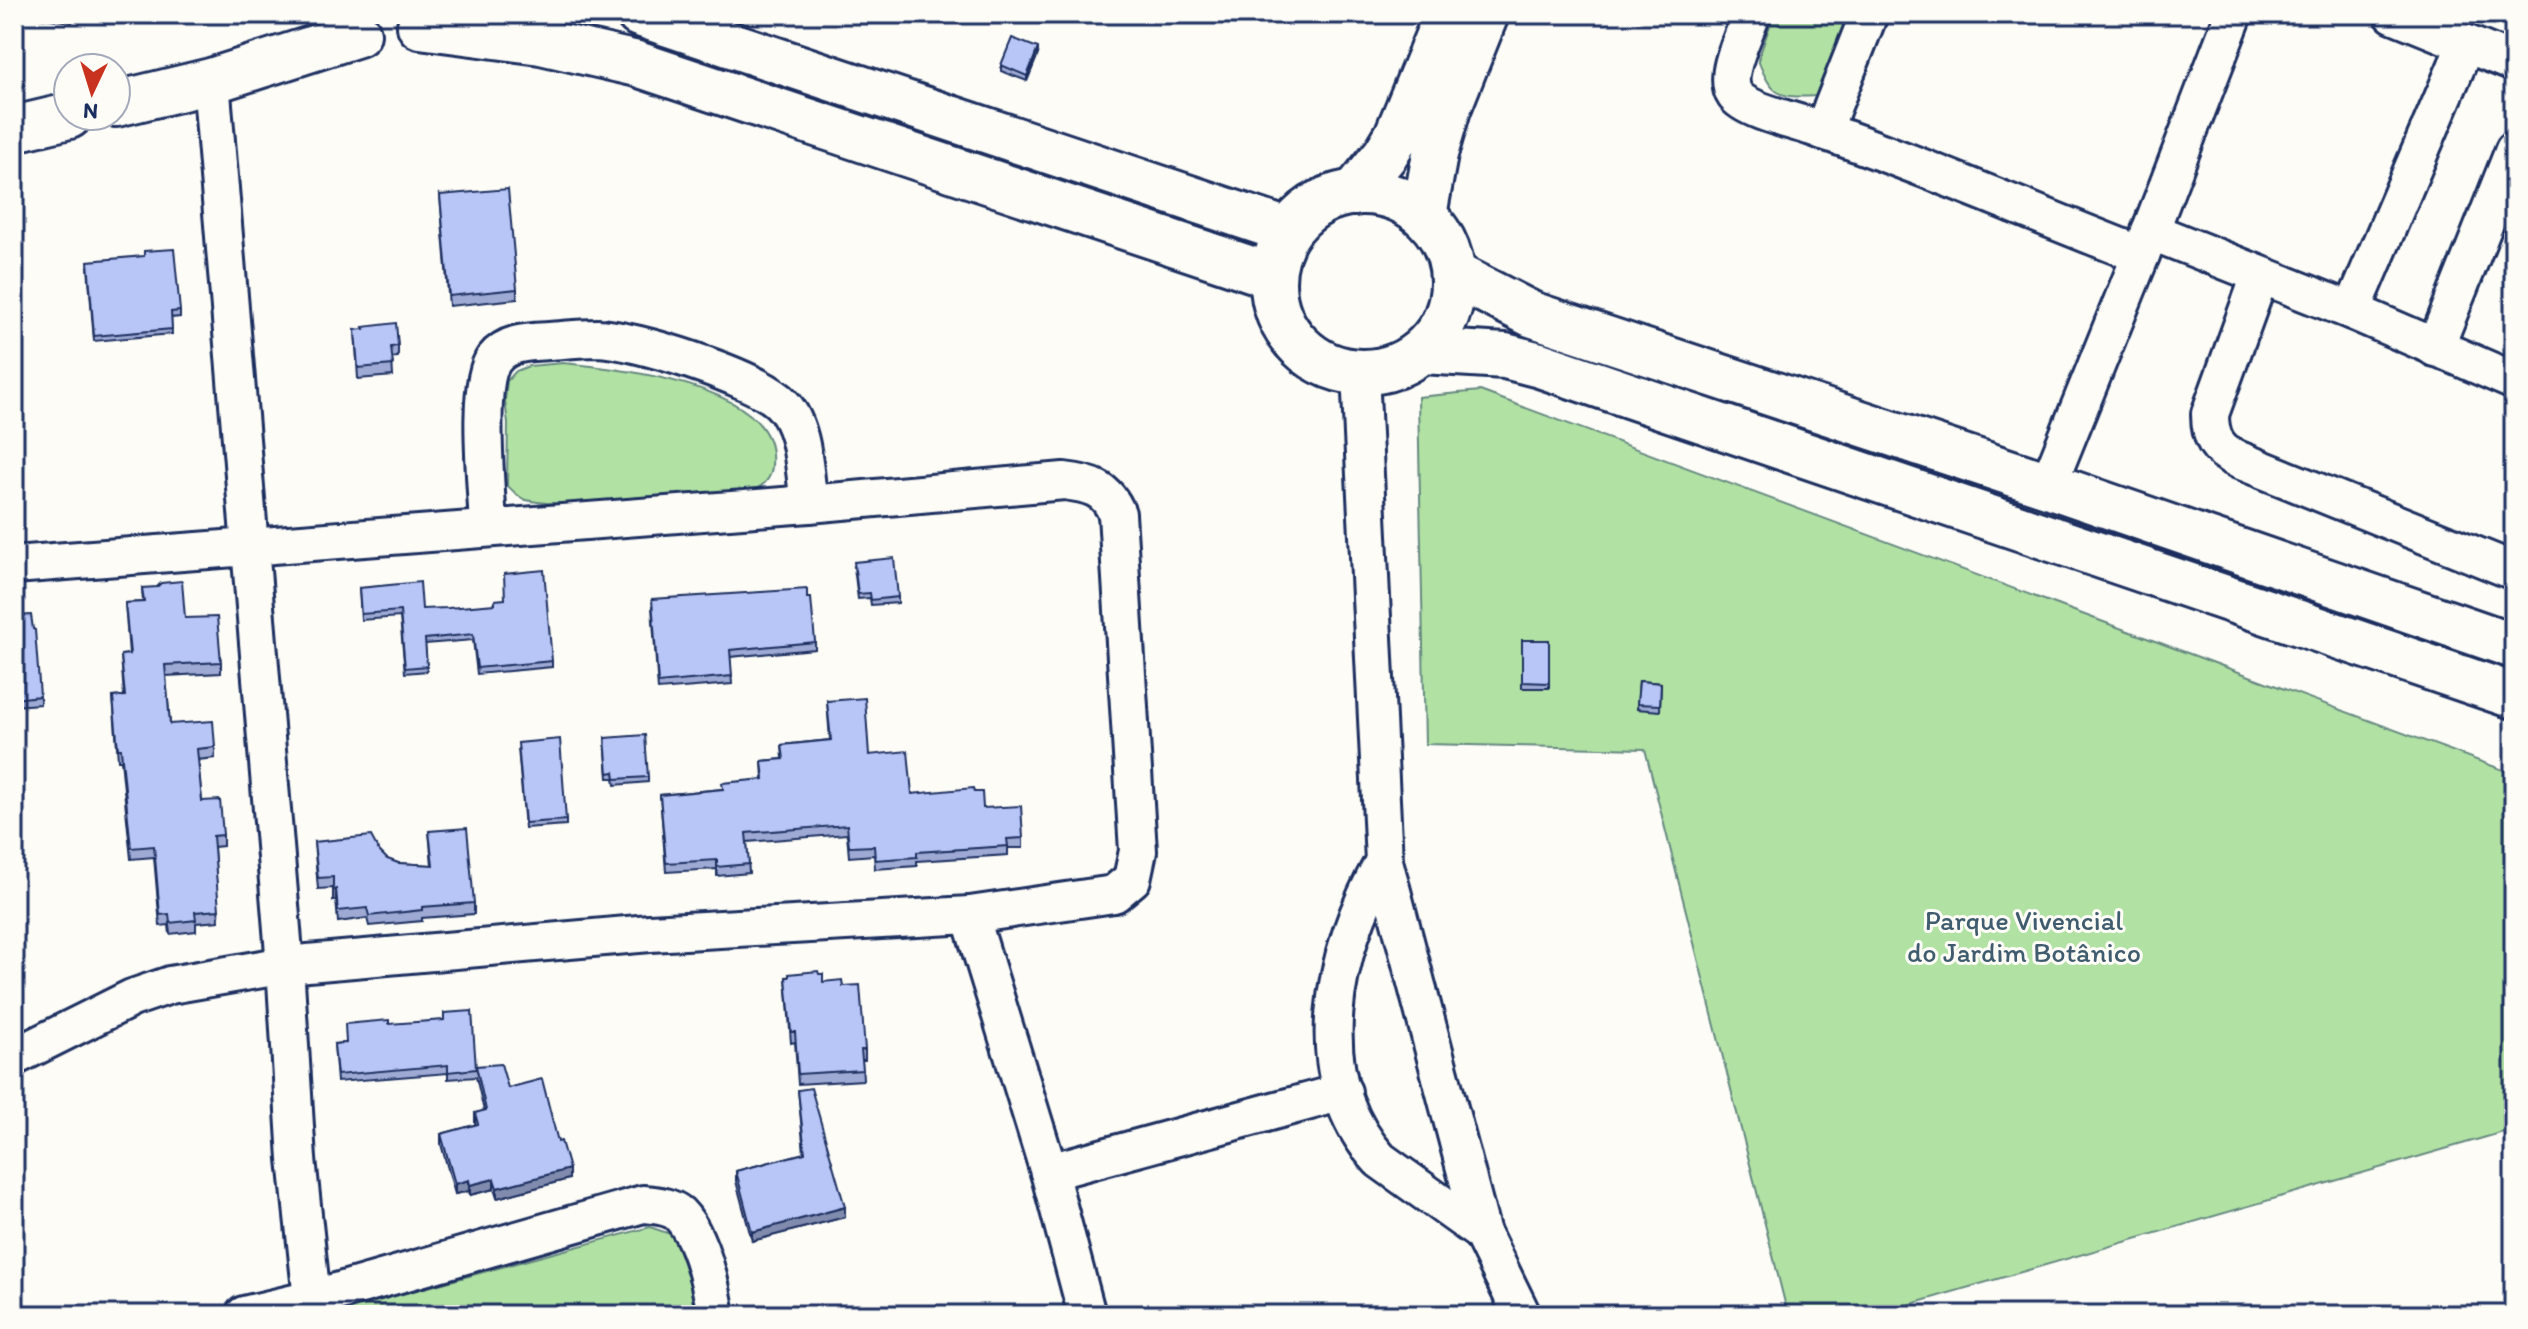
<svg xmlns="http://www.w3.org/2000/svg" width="2528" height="1329" font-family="Itim,sans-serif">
  <rect width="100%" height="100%" fill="#fdfcf7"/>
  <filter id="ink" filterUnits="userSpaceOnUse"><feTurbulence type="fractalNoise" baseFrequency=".0125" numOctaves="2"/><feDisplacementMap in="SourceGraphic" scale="16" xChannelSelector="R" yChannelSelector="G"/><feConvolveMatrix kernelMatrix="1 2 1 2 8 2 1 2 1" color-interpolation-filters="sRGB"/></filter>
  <g filter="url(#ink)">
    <g fill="#b1e2a3" stroke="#668880" stroke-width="2">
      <path d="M 1774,14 L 1853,14 L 1828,81 L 1816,96 C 1778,98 1772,96 1758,60 Z"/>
      <path d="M 563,363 C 616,368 767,384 772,454 C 773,469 772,481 756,489 C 746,494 726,493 714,494 C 674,498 633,501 593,502 C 571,503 547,505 526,500 C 519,498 513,491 507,485 L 508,423 L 505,401 L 507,381 L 516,371 L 529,366 Z"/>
      <polygon points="1480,391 2514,774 2514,1129 1873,1315 1788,1315 1645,749 1425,744 1418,397"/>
      <polygon points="650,1227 673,1235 690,1282 694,1315 346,1315 350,1308"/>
    </g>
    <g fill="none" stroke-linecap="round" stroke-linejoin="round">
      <g stroke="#1b2f5e" stroke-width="42">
        <g id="street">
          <path d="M 1752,14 C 1745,33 1722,76 1735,95 C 1745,110 1794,121 1812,127 C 1923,165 2032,213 2141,255"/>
          <polyline points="2393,14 2514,63"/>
          <polyline points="211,81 285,965 297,1159 312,1299 317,1315"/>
          <polyline points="1823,131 1869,14"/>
          <polyline points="2150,231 2352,311 2514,381"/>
          <path d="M 2260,276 L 2210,414 C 2210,438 2217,450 2239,460 L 2514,571"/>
          <polyline points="2352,311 2466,44"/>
          <polyline points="2435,348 2514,150"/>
          <polyline points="1360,373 1384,861 1482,1233 1522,1315"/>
          <polyline points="2048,485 2141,255 2234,14"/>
          <path d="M 488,527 C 487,493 475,384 494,359 C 507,342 529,342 549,341 C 565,340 581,338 597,338 C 636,339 750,376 779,401 C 805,424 804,472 809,504"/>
          <path d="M 14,565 L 809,504 L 1064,481 C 1090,484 1107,488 1117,514 L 1138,851 L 1132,879 L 1114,894 L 970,915 L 650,933 L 285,965 L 170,985 L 132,998 L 14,1057"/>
          <path d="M 1384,861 C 1333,950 1304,1076 1380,1160 L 1482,1233"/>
          <polyline points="970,915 1049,1172 1087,1315"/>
          <polyline points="1049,1172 1343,1092"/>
          <path d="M 244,1315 L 312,1299 L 643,1204 C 654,1205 670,1206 679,1214 C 701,1236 711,1285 716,1315"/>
        </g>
      </g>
      <g stroke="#1b2f5e" stroke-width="50">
        <g id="secondary">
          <polyline points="639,14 1288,231"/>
          <polyline points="420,26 541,42 637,64 1272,276"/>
          <polyline points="116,104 211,81 358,34"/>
          <polyline points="14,129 69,116"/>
          <circle cx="1363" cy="282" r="90"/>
          <polyline points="1354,193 1385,155 1397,135 1447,14"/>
          <polyline points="1424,215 1435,154 1448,109 1486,14"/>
          <polyline points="1453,274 1531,314 2048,485 2514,646"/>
          <polyline points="1422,351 1505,356 1540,365 2514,696"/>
        </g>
      </g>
      <use href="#street" stroke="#fdfcf7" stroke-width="36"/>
      <use href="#secondary" stroke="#fdfcf7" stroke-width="44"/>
    </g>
    <g fill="#9eaad4" stroke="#1b2f5e" stroke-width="2">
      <polygon points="18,14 73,14 72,22"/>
      <polygon points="1038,54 1027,81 1001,71 1001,65"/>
      <polygon points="440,195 517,289 517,299 449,306"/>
      <polygon points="88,267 180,311 180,317 171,318 172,334 94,341"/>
      <polygon points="355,330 398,346 398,357 392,358 393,376 358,379"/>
      <polygon points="854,567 898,597 898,603 871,605 870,598 858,599"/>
      <polygon points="142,588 185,618 221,662 221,673 166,676 170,724 215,747 215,758 198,760 202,801 223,835 223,846 214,847 219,921 196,923 196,931 170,934 169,925 160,926 154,857 131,859 121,760 118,760 113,697 124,696 121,655 129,654 125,603 143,602"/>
      <polygon points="359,588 422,609 552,661 552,667 477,674 473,640 425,644 427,671 405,673 400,617 361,620"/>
      <polygon points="807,598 815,642 815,649 730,657 732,684 658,690 652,607"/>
      <polygon points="14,616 40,696 40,704 14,706"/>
      <rect x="1522" y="640" width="27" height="48"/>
      <polygon points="1639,681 1661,683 1660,711 1637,709"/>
      <polygon points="827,701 869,755 912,794 974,792 983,808 1023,838 1023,848 1008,848 1008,855 917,861 917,866 875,869 874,855 849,857 847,834 747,842 749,873 717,876 717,869 666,872 660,795 722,789 763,779 762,761 783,759 782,745 830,740"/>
      <polygon points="605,738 648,777 648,782 615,785 614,778 608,778"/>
      <polygon points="518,748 566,820 566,825 525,828"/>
      <polygon points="429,831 474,903 474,914 422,918 422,921 369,926 367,918 338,922 336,900 333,901 333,888 318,889 314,842 379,851 387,859 398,863 432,865"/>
      <polygon points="819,974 823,982 843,986 865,1050 865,1060 862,1060 863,1080 798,1084 795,1042 791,1043 786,977"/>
      <polygon points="389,1024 476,1066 508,1088 558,1142 569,1179 497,1198 494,1189 470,1195 469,1191 455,1194 441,1144 441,1134 475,1125 475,1113 484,1111 476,1077 448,1079 448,1073 337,1082 334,1044 346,1043"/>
      <polygon points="798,1090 845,1217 752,1241 736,1181 736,1171 804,1153"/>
    </g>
    <g fill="#818bad" stroke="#1b2f5e" stroke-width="2">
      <polygon points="1038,48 1038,54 1027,81 1027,76"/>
      <polygon points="336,889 336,900 333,901 333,890"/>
      <polygon points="569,1169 569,1179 497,1198 497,1188"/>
      <polygon points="494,1179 494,1189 470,1195 470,1185"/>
      <polygon points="469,1180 469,1191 455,1194 455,1184"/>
      <polygon points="845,1207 845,1217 752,1241 752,1232"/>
      <polygon points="25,1291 25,1296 14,1299 14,1294"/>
    </g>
    <g fill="#b8c6f7" stroke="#1b2f5e" stroke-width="2">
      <polygon points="1012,38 1038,48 1027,76 1001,65"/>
      <polygon points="508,189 517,289 449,296 440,195"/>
      <polygon points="174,249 180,311 171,312 172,329 94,336 88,261 144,256 144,251"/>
      <polygon points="396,323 398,346 391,347 393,365 358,368 355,330 364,329 363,327"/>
      <polygon points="894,558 898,597 871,600 870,593 858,594 854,562"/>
      <polygon points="544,570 552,661 477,668 473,634 425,639 427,666 405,668 400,611 361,614 359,588 420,582 422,609 448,608 495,604 495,600 505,599 504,574"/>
      <polygon points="182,581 185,618 217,617 221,662 165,665 170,724 213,721 215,747 197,749 202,801 220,800 223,835 213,836 219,910 195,912 196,920 170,923 169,914 160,915 154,846 131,848 121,749 118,749 113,697 125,696 121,655 130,654 125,603 144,602 142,588 157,587 161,583"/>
      <polygon points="807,589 807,598 811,598 815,642 730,650 732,676 658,683 652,599"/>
      <polygon points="31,615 33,629 35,630 40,696 14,699 14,616"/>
      <polygon points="1522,640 1549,640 1549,683 1522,682"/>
      <polygon points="1639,681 1661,683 1660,705 1637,704"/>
      <polygon points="865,698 869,755 908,751 912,794 973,788 974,792 982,792 983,808 1021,806 1023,838 1007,839 1008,846 917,852 917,857 875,860 874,846 849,847 847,825 746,833 749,864 717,867 717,860 666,863 660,795 723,789 722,783 764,779 762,761 784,759 782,745 831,740 827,701"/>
      <polygon points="645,735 648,777 615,779 614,772 608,773 605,738"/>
      <polygon points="560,739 566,820 525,823 518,743"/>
      <polygon points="467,828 474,903 422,907 422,910 369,916 367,908 338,911 336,889 333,890 333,877 318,878 314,842 371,836 379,851 387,859 398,863 433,865 429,831"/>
      <polygon points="818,971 819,974 823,974 823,982 842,980 843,986 860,985 865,1050 861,1050 863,1070 798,1074 795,1032 791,1032 786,977 789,977 789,974"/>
      <polygon points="472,1011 476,1069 448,1072 448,1065 337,1075 334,1044 346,1043 345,1024 389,1020 389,1024 444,1020 444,1013"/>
      <polygon points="501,1064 508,1088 542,1079 558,1142 561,1141 569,1169 497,1188 494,1179 470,1185 469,1180 455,1184 441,1134 478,1124 475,1113 486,1110 476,1066"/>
      <polygon points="811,1088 845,1207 752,1232 736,1171 805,1153 798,1090"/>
      <polygon points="19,1268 25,1291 14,1294 14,1269"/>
    </g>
  </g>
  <g text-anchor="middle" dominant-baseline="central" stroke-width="6" stroke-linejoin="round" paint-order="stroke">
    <g font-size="28" fill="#405c6f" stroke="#fdfcf7">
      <text x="2024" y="920">Parque Vivencial<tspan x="2024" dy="32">do Jardim Botânico</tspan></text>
    </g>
  </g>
  <rect width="2528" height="1329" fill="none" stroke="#fdfcf7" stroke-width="48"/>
  <rect x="24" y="24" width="2480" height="1281" fill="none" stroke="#1b2f5e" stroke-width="3" filter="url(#ink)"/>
  <g transform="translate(92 92) rotate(184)"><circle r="38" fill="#fdfcf7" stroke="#a3aaba" stroke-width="2"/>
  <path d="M0-6L14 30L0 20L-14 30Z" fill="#c8321e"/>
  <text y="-12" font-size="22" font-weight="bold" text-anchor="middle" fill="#1b2f5e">N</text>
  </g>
</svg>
